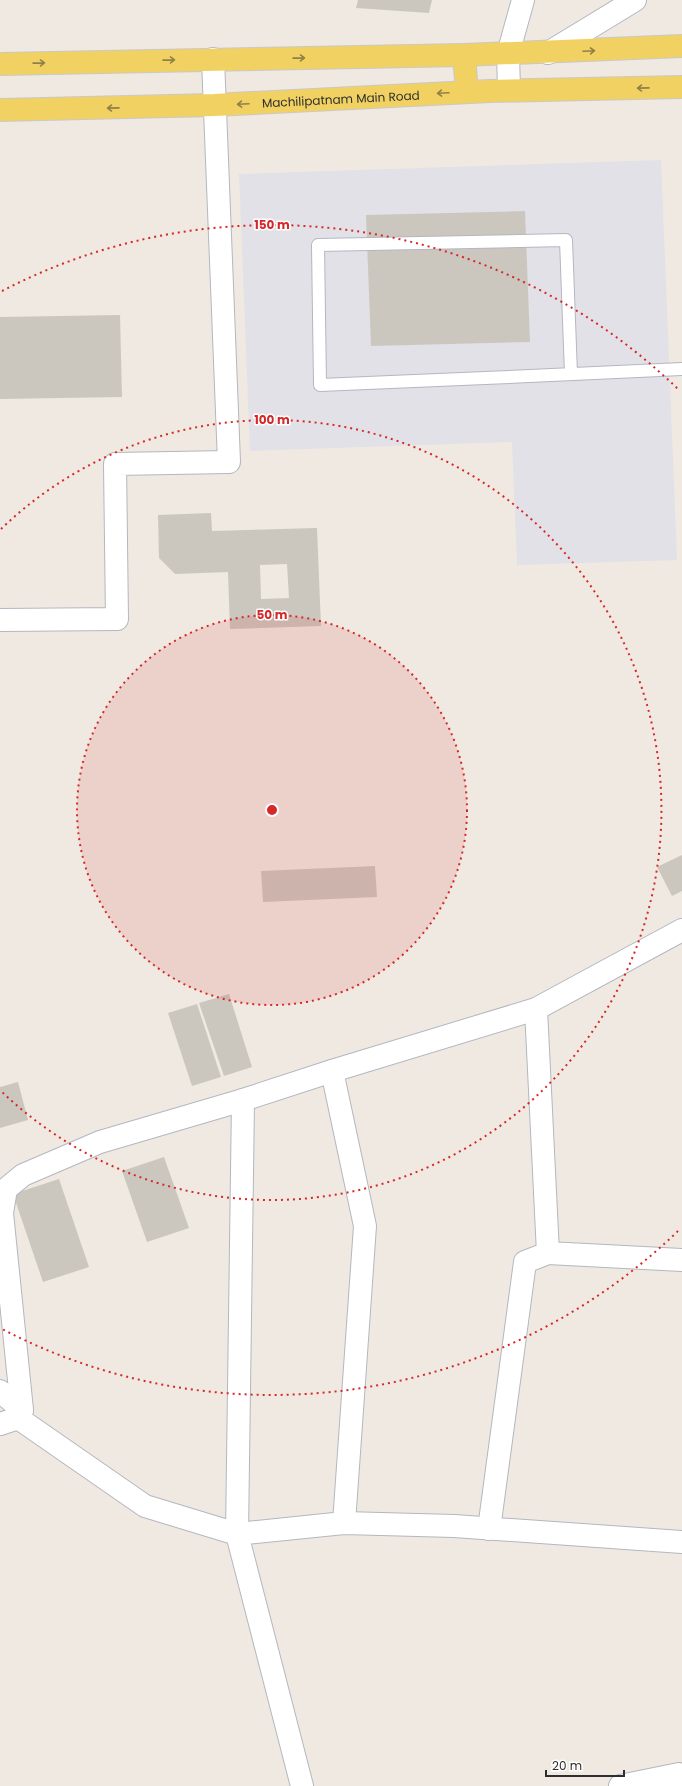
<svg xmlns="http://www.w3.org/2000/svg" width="682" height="1786" font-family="Poppins,sans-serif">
  <rect width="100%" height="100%" fill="#efe9e1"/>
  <polygon fill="#e3e1e8" points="661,160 677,560 517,565 512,442 250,451 239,174"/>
  <g fill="#cbc7bf" fill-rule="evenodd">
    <polygon points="358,0 432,0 429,13 356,8"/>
    <polygon points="525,211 530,342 371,346 366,215"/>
    <polygon points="120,315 122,397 0,399 0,317"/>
    <path d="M 211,513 L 212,531 L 317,528 L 321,626 L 230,629 L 228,572 L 175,574 L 159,558 L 158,515 ZM 287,564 L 289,598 L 261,599 L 260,565 Z"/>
    <polygon points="682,855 682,891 672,896 657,867"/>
    <polygon points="375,866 377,897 263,902 261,871"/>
    <polygon points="229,994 252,1067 224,1076 199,1003"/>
    <polygon points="197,1004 221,1077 192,1086 168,1013"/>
    <polygon points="18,1082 28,1120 0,1128 0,1087"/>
    <polygon points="164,1157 189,1228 147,1242 122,1171"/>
    <polygon points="59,1179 89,1267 43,1282 13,1194"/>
  </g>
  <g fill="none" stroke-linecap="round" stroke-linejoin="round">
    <g stroke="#b4b7c1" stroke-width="14">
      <path id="service" d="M 571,374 L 566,240 L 318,245 L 320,385 C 441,380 561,375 682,369"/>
    </g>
    <g stroke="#b4b7c1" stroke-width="24">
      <g id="minor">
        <polyline points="548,53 635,0"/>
        <polyline points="509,90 508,54 523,0"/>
        <polyline points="0,620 117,619 115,464 229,462 213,59"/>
        <polyline points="682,930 536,1009 548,1253 682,1260"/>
        <polyline points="332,1071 365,1226 344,1523"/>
        <polyline points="243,1100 237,1534 344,1523 454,1526 682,1542"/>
        <polyline points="0,1391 22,1410 18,1418 145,1506 237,1534 302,1786"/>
        <polyline points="22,1410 2,1213 6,1189 23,1175 100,1142 243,1100 332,1071 536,1009"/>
        <polyline points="0,1424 18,1418"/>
        <polyline points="489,1529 525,1262 548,1253"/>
        <polyline points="620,1786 679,1774 681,1786"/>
      </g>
    </g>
    <g stroke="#c9c9c9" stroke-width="24">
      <g id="primary">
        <polyline points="464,55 467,92"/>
        <polyline points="0,64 464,55 682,46"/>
        <path id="s1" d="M 0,110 L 214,105 L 490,91 L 682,87"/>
      </g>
    </g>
    <use href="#service" stroke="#fff" stroke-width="12"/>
    <use href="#minor" stroke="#fff" stroke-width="22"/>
    <use href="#primary" stroke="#f2d163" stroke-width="22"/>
  </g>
  <defs><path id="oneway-shaft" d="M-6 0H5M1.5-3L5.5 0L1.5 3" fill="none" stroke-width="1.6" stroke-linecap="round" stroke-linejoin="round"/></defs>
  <g stroke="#908048">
    <use href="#oneway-shaft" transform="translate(589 51) rotate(-3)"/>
    <use href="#oneway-shaft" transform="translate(299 58) rotate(-1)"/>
    <use href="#oneway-shaft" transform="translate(169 60) rotate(-1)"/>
    <use href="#oneway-shaft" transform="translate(39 63) rotate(-1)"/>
    <use href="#oneway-shaft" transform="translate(643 88) rotate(179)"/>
    <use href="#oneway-shaft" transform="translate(443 93) rotate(177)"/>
    <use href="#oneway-shaft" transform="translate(243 104) rotate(177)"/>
    <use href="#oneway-shaft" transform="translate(113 108) rotate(179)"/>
  </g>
  <circle cx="272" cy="810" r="195" fill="#d62828" fill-opacity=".12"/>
  <g fill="none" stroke="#d62828" stroke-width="2" stroke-dasharray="2 4">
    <circle cx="272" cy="810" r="195"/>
    <path d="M1 529A390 390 0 1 1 1 1091"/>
    <path d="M678 1231A585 585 0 0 1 2 1329M2 291A585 585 0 0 1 678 389"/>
  </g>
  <g text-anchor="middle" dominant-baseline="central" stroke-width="3" stroke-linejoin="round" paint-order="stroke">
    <g font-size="12" fill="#2e2e2e" stroke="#fff">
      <text stroke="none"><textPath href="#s1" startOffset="341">Machilipatnam Main Road</textPath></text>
    </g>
  </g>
  <circle cx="272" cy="810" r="6" fill="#d62828" stroke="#fff" stroke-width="2"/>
  <g font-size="12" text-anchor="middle" font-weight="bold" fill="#d62828" stroke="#fff" stroke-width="3" stroke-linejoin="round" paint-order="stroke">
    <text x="272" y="229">150 m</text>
    <text x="272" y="424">100 m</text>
    <text x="272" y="619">50 m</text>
  </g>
  <path d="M546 1770v6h78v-6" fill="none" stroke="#2e2e2e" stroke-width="2"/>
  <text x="552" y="1770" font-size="12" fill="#2e2e2e" stroke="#ffffff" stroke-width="3" paint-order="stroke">20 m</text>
</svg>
